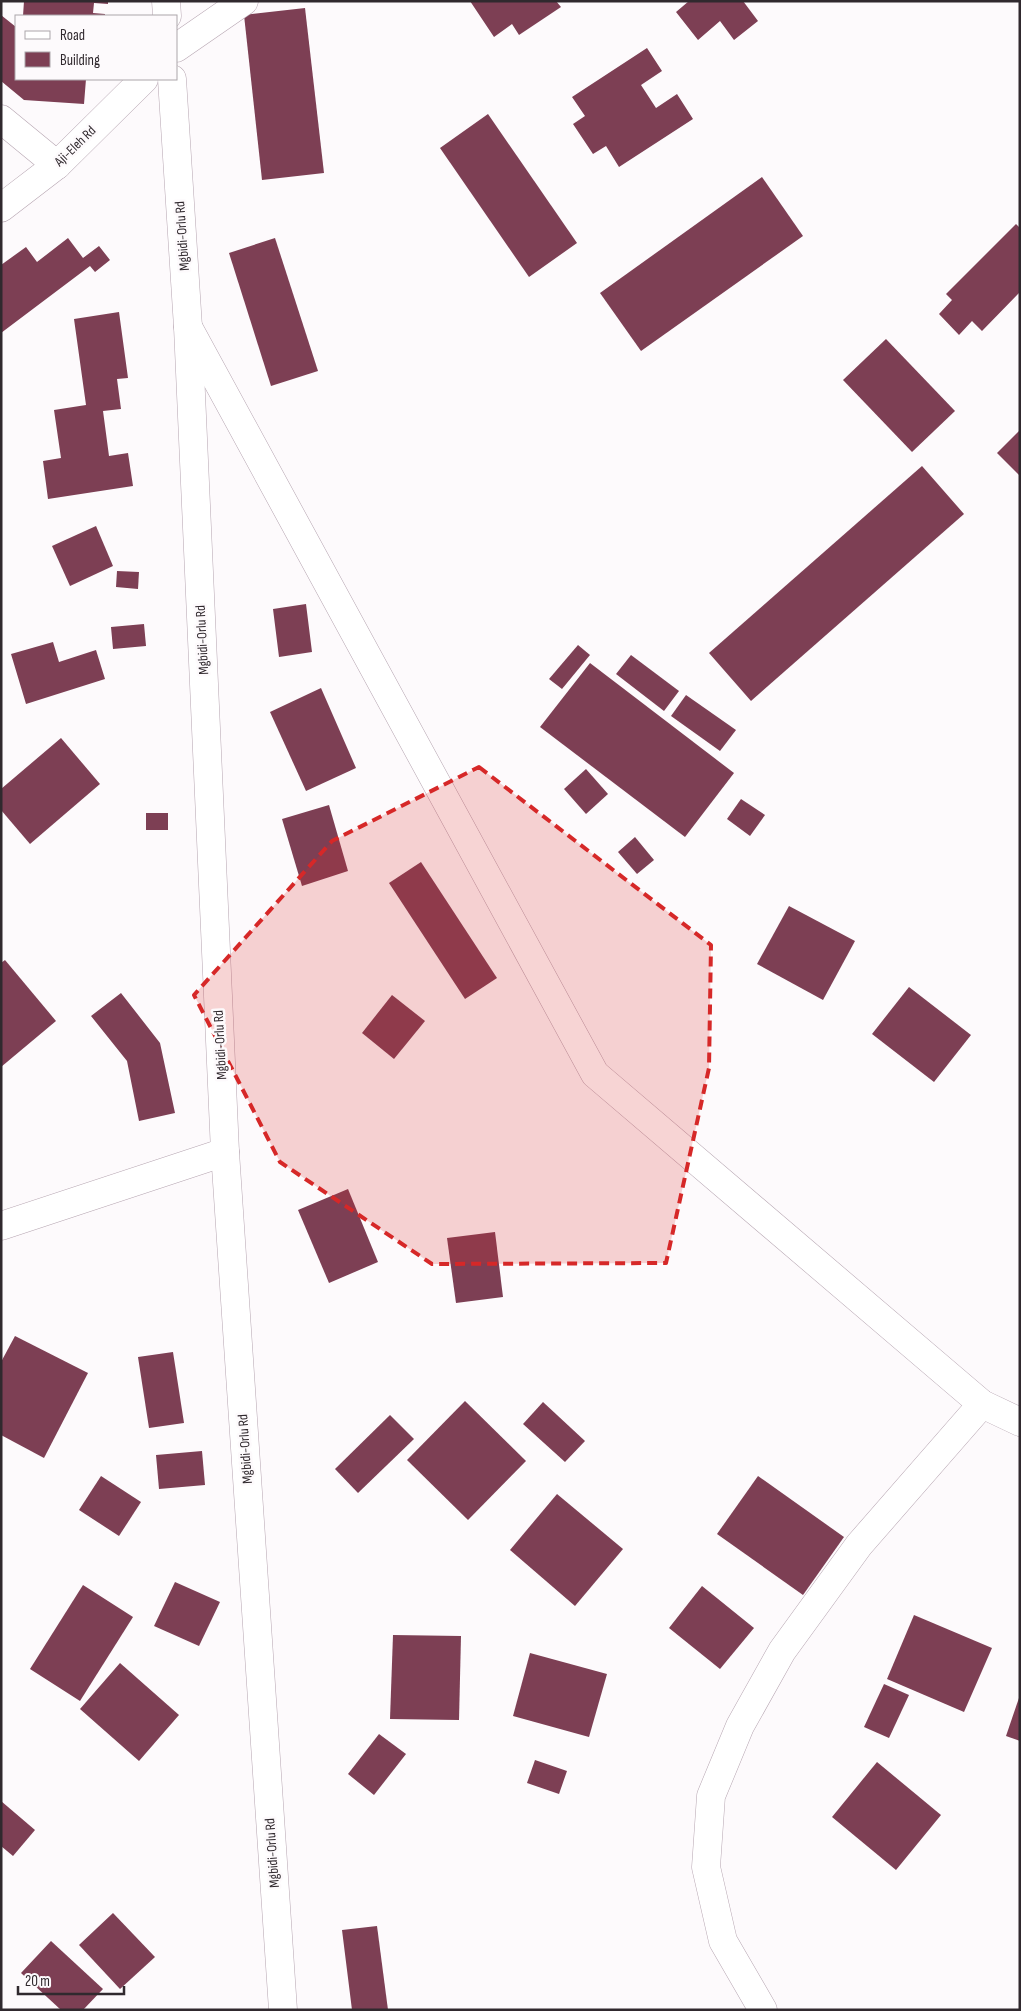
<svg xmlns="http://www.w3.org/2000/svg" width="1021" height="2011" font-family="'Sofia Sans Condensed',sans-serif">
  <rect width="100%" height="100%" fill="#fdfafc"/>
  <g fill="#7d3f54">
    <polygon points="24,1 108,1 108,4 94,3 93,13 105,14 105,16 23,16"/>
    <polygon points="470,1 556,1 561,7 519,35 512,24 494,37"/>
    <polygon points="689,1 743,1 758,21 734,40 720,21 698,40 676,12"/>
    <polygon points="305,8 324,173 262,180 244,15"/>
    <polygon points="1,15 16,27 16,79 86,79 84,104 24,100 1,81"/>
    <polygon points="647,48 662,71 641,85 656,108 677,94 693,119 619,167 606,146 593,154 573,124 585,116 572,97"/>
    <polygon points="488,114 577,243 529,277 440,148"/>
    <polygon points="762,177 803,236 641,351 600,293"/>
    <polygon points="1016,224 1020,228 1020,292 982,331 972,321 959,335 939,314 952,300 946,294"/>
    <polygon points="68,238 83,258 99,246 110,260 95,272 90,266 1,333 1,265 26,247 37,262"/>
    <polygon points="275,238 318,371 271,386 229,253"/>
    <polygon points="119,312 128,378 117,379 121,409 103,411 109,456 128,453 133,486 48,499 43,461 61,458 54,410 86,405 74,319"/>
    <polygon points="886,339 955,411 912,452 843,380"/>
    <polygon points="1020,430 1020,476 997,453"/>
    <polygon points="922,466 964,514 751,701 709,653"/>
    <polygon points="96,526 113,566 70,586 52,546"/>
    <polygon points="117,571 139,572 138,589 116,587"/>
    <polygon points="306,604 312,652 279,657 273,609"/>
    <polygon points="144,624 146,646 113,649 111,627"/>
    <polygon points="53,642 59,662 96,650 105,679 26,704 11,654"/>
    <polygon points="578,645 590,655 562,689 549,679"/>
    <polygon points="631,655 679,691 664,711 616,674"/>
    <polygon points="590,663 734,773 685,837 540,727"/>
    <polygon points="321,688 356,768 306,791 270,712"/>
    <polygon points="686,695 736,730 720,751 671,716"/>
    <polygon points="61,738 100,784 30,844 1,810 1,789"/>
    <polygon points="586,769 608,794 586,814 564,789"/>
    <polygon points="741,799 765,815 750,836 727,819"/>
    <polygon points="329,805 348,871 302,886 282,819"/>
    <rect x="146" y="813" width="22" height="17"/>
    <polygon points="635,837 654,860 637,874 618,852"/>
    <polygon points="421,862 497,978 465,999 389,883"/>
    <polygon points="789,906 855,941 823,1000 757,964"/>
    <polygon points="5,960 56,1021 1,1067 1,963"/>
    <polygon points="909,987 971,1035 934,1082 872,1034"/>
    <polygon points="121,993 160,1043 175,1113 139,1121 127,1061 91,1016"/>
    <polygon points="392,995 425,1021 394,1059 362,1033"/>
    <polygon points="348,1189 378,1262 329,1283 298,1210"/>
    <polygon points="495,1232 503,1297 456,1303 447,1238"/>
    <polygon points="15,1336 88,1373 44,1458 1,1435 1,1362"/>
    <polygon points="173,1352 184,1423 149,1428 138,1357"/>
    <polygon points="465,1401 526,1461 468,1520 407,1460"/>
    <polygon points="543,1402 585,1441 565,1462 523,1424"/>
    <polygon points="390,1415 414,1439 358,1493 335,1469"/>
    <polygon points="202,1451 205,1485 159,1489 156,1455"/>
    <polygon points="101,1476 141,1502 119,1536 79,1510"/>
    <polygon points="758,1476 844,1537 803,1595 717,1534"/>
    <polygon points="557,1494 623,1549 575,1606 510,1550"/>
    <polygon points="175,1582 220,1602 199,1646 154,1626"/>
    <polygon points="83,1585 133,1617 80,1701 30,1669"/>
    <polygon points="702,1586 754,1628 720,1669 669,1628"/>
    <polygon points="914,1615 992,1648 964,1712 887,1679"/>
    <polygon points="393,1635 461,1636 459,1720 390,1719"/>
    <polygon points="530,1653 607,1674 589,1737 513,1716"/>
    <polygon points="120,1663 179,1715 139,1761 80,1709"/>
    <polygon points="884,1684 909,1695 889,1738 864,1727"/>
    <polygon points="1020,1695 1020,1741 1006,1736"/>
    <polygon points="379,1734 406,1754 374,1795 348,1774"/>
    <polygon points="535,1760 567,1771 559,1794 527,1783"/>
    <polygon points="877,1762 941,1815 896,1870 832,1817"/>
    <polygon points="1,1801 35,1830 13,1856 1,1846"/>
    <polygon points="113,1913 155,1957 120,1989 79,1945"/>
    <polygon points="377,1926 388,2010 352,2010 342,1930"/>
    <polygon points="51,1941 103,1989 83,2010 61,2010 21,1973"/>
  </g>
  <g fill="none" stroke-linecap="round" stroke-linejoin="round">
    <g stroke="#b6a5b1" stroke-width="29">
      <g id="minor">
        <polyline points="176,48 244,1"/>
        <polyline points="1,119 57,165"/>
        <polyline points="1,208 57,165 144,79"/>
        <polyline points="188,327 595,1074 982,1404 1020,1422"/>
        <polyline points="1,1226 225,1152"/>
        <polyline points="763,2010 723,1941 706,1867 711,1796 740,1726 782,1651 859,1545 982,1404"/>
      </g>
    </g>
    <g stroke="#b6a5b1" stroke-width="29">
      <g id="major">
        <polyline points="166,1 167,16"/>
        <polyline points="172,79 188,327 225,1152 283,2010"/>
      </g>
    </g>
    <use href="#minor" stroke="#fff" stroke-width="28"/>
    <use href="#major" stroke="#fff" stroke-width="28"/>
  </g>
  <path fill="#d62828" fill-opacity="0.2" stroke="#d62828" stroke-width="4" stroke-dasharray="10 6" stroke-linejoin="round" d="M 479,767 L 711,945 L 709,1068 L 666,1263 L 432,1264 L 280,1162 L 194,995 L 332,841 Z"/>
  <g text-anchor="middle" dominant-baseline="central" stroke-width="5" stroke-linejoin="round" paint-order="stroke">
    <g font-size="14" fill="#30292e" stroke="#fdfafc">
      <text transform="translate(75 146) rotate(-44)">Aji-Eleh Rd</text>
      <text transform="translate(182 236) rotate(-94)">Mgbidi-Orlu Rd</text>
      <text transform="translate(202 640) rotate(-93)">Mgbidi-Orlu Rd</text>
      <text transform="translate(220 1045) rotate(-93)">Mgbidi-Orlu Rd</text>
      <text transform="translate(245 1449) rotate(-94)">Mgbidi-Orlu Rd</text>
      <text transform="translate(272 1853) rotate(-94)">Mgbidi-Orlu Rd</text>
    </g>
  </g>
  <rect width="1021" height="2011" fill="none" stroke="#30292e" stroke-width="5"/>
  <rect x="15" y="15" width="162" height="65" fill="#fdfafc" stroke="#aba6aa"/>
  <rect x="25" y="31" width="25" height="8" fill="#ffffff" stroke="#aba6aa"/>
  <text x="60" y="40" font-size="15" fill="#30292e">Road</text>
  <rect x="25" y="52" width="25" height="15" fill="#7d3f54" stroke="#aba6aa"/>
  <text x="60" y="65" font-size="15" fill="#30292e">Building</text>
  <path d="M18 1986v8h106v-8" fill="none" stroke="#30292e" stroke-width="2.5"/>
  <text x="25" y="1986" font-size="15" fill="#30292e" stroke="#fdfafc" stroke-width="4" paint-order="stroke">20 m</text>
</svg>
